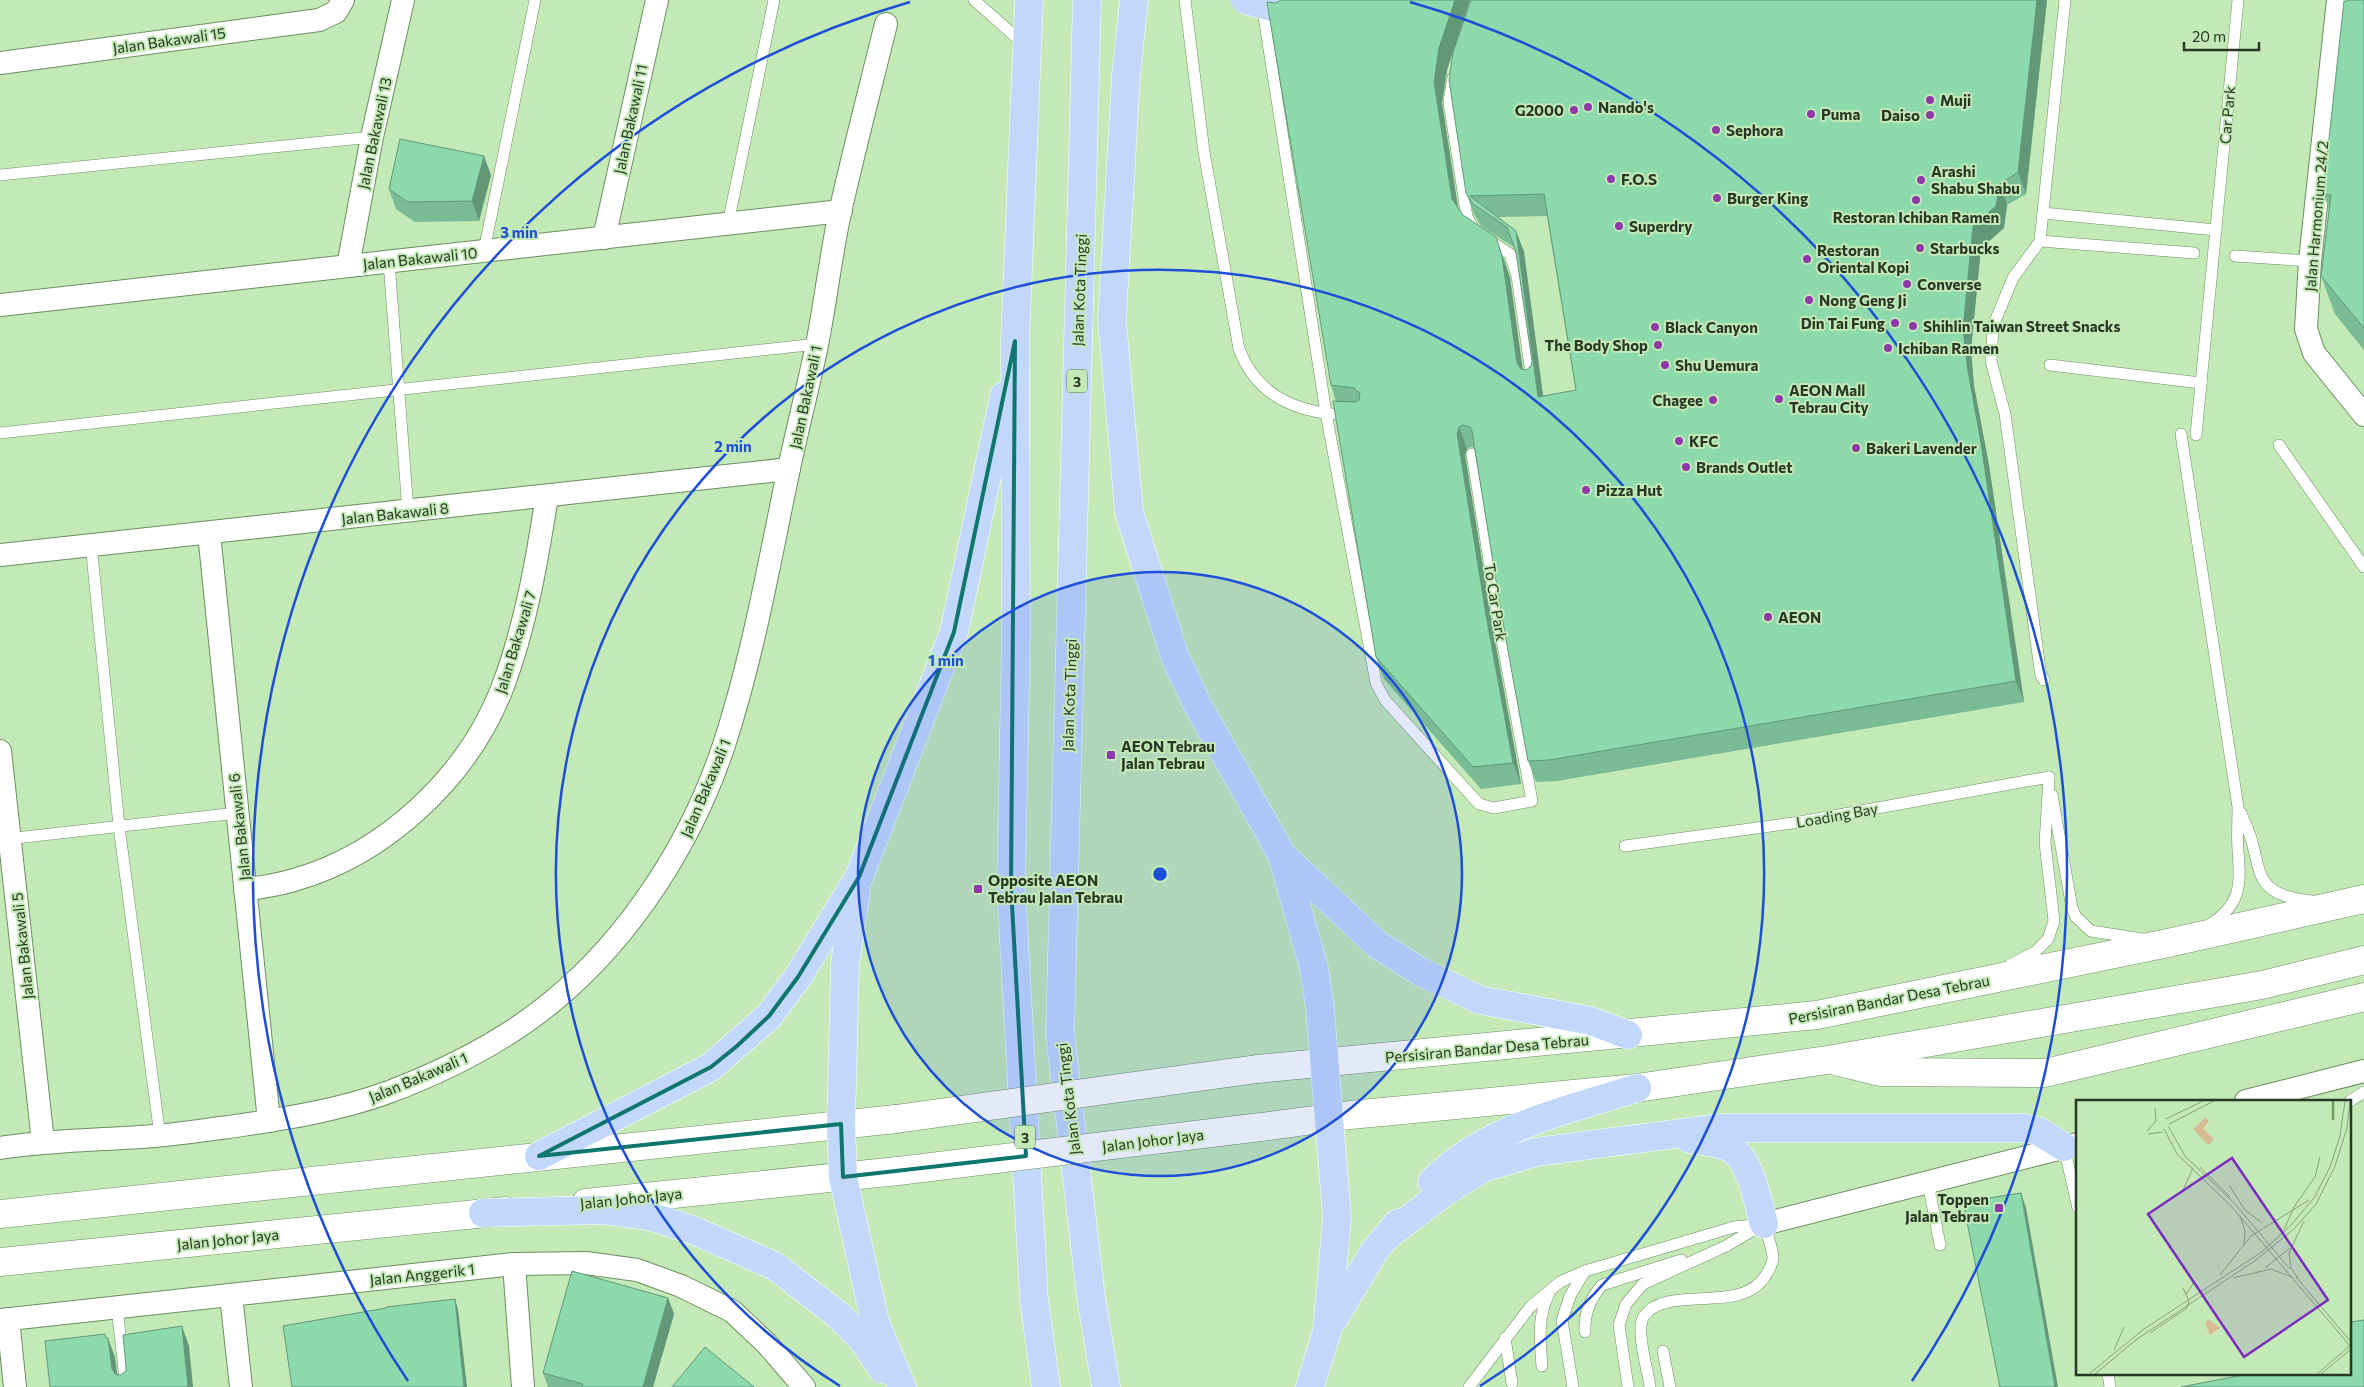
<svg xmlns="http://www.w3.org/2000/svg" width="2364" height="1387" font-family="Commissioner,sans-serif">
  <rect width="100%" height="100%" fill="#c3e9b7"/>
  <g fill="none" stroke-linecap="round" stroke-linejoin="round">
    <g stroke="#6c8f60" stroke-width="12">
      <g id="lane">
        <polyline points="974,0 1025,45"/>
        <path d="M 1185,0 L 1204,152 L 1239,349 C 1255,391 1288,409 1332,414"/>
        <polyline points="1262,4 1326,413 1376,683 1385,700 1479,804 1494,808 1532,801 1501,635 1472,454"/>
        <polyline points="1453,78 1449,102 1467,217 1475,231 1510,254 1517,276 1532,380"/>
        <polyline points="0,175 372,137"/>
        <polyline points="2043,213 2216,230"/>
        <polyline points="728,224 774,0"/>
        <polyline points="2040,241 2194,253"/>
        <polyline points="484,251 535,0"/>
        <polyline points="2235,256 2310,261"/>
        <polyline points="389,262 408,511"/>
        <polyline points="2050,365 2201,383"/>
        <polyline points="0,433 817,344"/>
        <path d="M 2181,434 L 2238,807 C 2238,821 2237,836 2238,851 C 2241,885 2241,905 2209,925"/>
        <polyline points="2196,435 2238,0"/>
        <polyline points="2279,445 2364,567"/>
        <polyline points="91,544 119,826 160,1136"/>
        <polyline points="2044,680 2041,676 2005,414 1991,361 1993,326 2013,278 2040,241 2065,0"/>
        <polyline points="2052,795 2072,908 2076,917 2091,931 2142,939"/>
        <path d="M 2241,813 C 2245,824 2251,835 2253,846 C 2259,867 2258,886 2283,895 C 2293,899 2306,900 2317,902"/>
        <polyline points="7,839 237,813"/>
        <polyline points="1625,846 1800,822 2049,777"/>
        <polyline points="2010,965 2035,952 2048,939 2054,921 2045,843 2049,777"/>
        <polyline points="2350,1101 2364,1092"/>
        <polyline points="2064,1147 2078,1208"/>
        <polyline points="1928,1182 1940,1245"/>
        <polyline points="117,1307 126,1387"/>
        <path d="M 1585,1332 C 1584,1314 1590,1299 1602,1285 L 1681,1260"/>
        <polyline points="1505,1338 1512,1383"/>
        <polyline points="1663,1351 1670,1387"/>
        <path d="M 1542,1366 C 1540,1339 1537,1318 1549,1293"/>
        <polyline points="2108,1373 2110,1387"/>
        <polyline points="1469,1387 1530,1307 1560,1282 1585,1271 1734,1227 1764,1224"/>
        <polyline points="1573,1387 1562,1320 1570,1296 1585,1271"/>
        <polyline points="1628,1387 1619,1325 1626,1304 1643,1284 1726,1246 1760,1226"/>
        <path d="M 1650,1387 C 1648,1371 1635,1329 1644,1316 C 1668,1283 1742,1316 1766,1275 C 1769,1270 1773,1263 1773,1257 C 1772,1247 1767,1234 1764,1224"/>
      </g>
    </g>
    <g stroke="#6c8f60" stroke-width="24">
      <g id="street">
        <polyline points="2338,0 2310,261 2306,329 2314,353 2364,415"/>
        <polyline points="0,63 319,20 336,12 343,0"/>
        <polyline points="604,238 657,0"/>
        <polyline points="348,266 372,137 403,0"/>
        <polyline points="0,305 841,211"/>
        <polyline points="209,533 269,1121"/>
        <polyline points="0,555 789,469"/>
        <polyline points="0,751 43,1142"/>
        <path d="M 245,890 C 261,887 278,885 294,880 C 386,854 469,776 503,686 C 526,625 537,560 547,496"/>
        <polyline points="2246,1101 2364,1071"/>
        <path d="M 0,1148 C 52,1140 103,1140 155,1136 C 180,1134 204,1130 229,1127 C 283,1119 337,1111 389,1092 C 447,1070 505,1041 553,1001 C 632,936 692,841 724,745 C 753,656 769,564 788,473 C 797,430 808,388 817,345 C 826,299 831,253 841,208 C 855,146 871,85 886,24"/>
        <polyline points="1764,1224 2078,1144"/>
        <polyline points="514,1264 523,1387"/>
        <polyline points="231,1295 241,1387"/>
        <polyline points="8,1319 15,1387"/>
        <polyline points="0,1320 514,1264 586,1263 637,1270 681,1286 732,1311 767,1344 804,1387"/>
      </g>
    </g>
    <g stroke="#6c8f60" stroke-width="29">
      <g id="secondary">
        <polyline points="1839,1062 1880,1072 2045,1073 2364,997"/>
        <polyline points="1257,1069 1817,1015 2168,943 2364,899"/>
        <polyline points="1261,1127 1350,1115 1637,1088 1827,1060 2262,985 2364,960"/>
        <polyline points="586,1203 898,1171"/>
        <polyline points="0,1214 896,1119"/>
        <polyline points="0,1262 506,1211"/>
      </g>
    </g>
    <g stroke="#fff" stroke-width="29">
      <g id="highway">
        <polyline points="1029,0 1015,341 1016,632 1011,887 1034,1299 1046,1387"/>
        <polyline points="1087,0 1060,1034 1091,1297 1106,1387"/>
        <polyline points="1134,0 1126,76 1112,320 1129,512 1175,657 1197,704 1282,855 1314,968 1320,1008 1337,1218 1327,1331 1310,1387"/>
        <polyline points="1283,856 1378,945 1421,972 1480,1000 1591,1021 1628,1035"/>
        <polyline points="856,891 845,964 841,1124 843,1177 875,1322 902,1387"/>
        <path d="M 1690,1139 C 1702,1142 1717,1142 1728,1147 C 1752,1159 1757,1201 1764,1224"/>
        <polyline points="539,1156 711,1067 769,1016 798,977 859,877 954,632 1004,396"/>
        <path d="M 1432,1182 C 1486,1127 1566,1111 1637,1088"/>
        <polyline points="483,1213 602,1210 653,1217 695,1231 775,1266 838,1315 862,1339 882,1369"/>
        <polyline points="1387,1236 1446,1191 1483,1168 1536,1152 1720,1128 2024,1128 2038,1131 2064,1147"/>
        <polyline points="1333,1320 1375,1250 1398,1223"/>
      </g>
    </g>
    <use href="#lane" stroke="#fff" stroke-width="11"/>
    <use href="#street" stroke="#fff" stroke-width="22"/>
    <use href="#secondary" stroke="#fff" stroke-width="28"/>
    <use href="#highway" stroke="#c1d8fa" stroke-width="28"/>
    <g stroke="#6c8f60" stroke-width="29" stroke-linecap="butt">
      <g id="secondary-bridge">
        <polyline points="896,1119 1257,1069"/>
        <polyline points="898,1171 1261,1127"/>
      </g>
    </g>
    <g stroke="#fff" stroke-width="29" stroke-linecap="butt">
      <polyline id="highway-bridge" points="1245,0 1280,9"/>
    </g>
    <use href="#secondary-bridge" stroke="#fff" stroke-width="28"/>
    <use href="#highway-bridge" stroke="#c1d8fa" stroke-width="28"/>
  </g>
  <g fill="#78bb94" fill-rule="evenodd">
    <path d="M 1281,0 L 1470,0 L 1447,70 L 1442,103 L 1458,209 L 1463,215 L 1504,259 L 1510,278 L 1522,369 L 1526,370 L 1531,366 L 1532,361 L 1516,253 L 1515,248 L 1481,226 L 1474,214 L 1466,193 L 1471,0 L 2047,0 L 2026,194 L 2007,205 L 2004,228 L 1981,248 L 1971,350 L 1974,386 L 1989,465 L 2024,702 L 1557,781 L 1536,782 L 1528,761 L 1474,448 L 1471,447 L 1467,449 L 1465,455 L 1494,636 L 1521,784 L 1481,789 L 1384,679 L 1376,657 L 1336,401 L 1331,385 L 1276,3 ZM 1547,216 L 1576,390 L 1543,396 L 1524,252 L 1516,231 L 1498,217 Z"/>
    <polygon points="2364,0 2364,350 2335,314 2321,276 2329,209 2323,194 2347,1"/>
    <polygon points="491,175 479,221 415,222 396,209 389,189"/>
    <polygon points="668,1298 674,1314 653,1387 548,1387 543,1373"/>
  </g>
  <g fill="#629878">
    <polygon points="1455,0 1470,0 1447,70 1442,103 1460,220 1452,199 1434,82 1439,48"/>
    <polygon points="2037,0 2047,0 2026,194 2018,172"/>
    <polygon points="484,156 491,175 479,221 472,201"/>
    <polygon points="2000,184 2007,205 2004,228 1981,248 1971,350 1974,386 1989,465 2024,702 2016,681 1967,365 1963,329 1973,226"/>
    <polygon points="1516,231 1524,252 1546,418 1538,397"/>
    <polygon points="1496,237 1510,278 1525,385 1517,363"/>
    <polygon points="1459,427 1467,449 1465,455 1494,636 1521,784 1513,763 1486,615 1457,434"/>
    <polygon points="2021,1193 2026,1208 2058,1387 2055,1387"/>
    <polygon points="668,1298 674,1314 653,1387 643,1387"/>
    <polygon points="455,1299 458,1309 467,1387 464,1387"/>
    <polygon points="182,1326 189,1346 193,1387 188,1387"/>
    <polygon points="105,1334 109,1343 108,1338 115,1357 119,1387 112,1369"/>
  </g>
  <g fill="#8cd9ac" stroke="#629878" fill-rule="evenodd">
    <path d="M 1281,0 L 1455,0 L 1439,48 L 1434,82 L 1452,199 L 1463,215 L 1496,237 L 1502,256 L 1517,363 L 1521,369 L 1526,370 L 1531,366 L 1532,361 L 1516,252 L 1507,227 L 1473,204 L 1466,193 L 1449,80 L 1453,52 L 1471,0 L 2037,0 L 2018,172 L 2000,184 L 1996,206 L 1973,226 L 1963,329 L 1967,365 L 1981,443 L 2016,681 L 1549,760 L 1528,761 L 1501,612 L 1472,431 L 1470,427 L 1463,425 L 1459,427 L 1457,434 L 1486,615 L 1513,763 L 1473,767 L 1376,657 L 1333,401 L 1356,402 L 1359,400 L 1360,393 L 1354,388 L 1331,385 L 1267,2 L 1276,3 ZM 1544,194 L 1576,390 L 1538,397 L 1516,231 L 1470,196 Z"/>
    <polygon points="2347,0 2364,0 2364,328 2321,276 2331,195 2323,194 2344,1 2347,1"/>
    <polygon points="400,139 484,156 472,201 408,202 389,189"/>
    <polygon points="2021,1193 2055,1387 2000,1387 1963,1202"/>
    <polygon points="572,1271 668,1298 643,1387 582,1387 583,1384 543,1373"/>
    <polygon points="455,1299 464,1387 292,1387 283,1326 386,1308 386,1307"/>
    <polygon points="2364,1320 2364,1387 2181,1387 2253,1373 2350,1373 2350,1322"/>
    <polygon points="182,1326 188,1387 50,1387 45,1341 105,1334 106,1338 108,1338 112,1369 115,1374 120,1375 126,1371 126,1367 123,1335"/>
    <polygon points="705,1347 754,1387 672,1387"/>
  </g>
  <path fill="none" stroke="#0f766e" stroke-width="4" stroke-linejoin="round" d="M 1015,341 L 1011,887 L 1026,1156 L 843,1177 L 841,1124 L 539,1156 L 711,1067 L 737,1046 L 769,1016 L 798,977 L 859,877 L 954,632 Z"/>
  <circle cx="1160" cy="874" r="302" fill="#1d4ed8" fill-opacity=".12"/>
  <g fill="none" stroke="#1d4ed8" stroke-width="2.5">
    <circle cx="1160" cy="874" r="302"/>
    <path d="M840 1386A604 604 0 1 1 1480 1386"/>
    <path d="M408 1381A907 907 0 0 1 910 2M1410 2A907 907 0 0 1 1912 1381"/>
  </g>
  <g fill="#8e39a7" stroke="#c3e9b7" stroke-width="2">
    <circle cx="1930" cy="100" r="5"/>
    <circle cx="1588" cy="107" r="5"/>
    <circle cx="1574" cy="110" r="5"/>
    <circle cx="1811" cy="114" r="5"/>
    <circle cx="1930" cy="115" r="5"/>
    <circle cx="1716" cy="130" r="5"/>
    <circle cx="1611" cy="179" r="5"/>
    <circle cx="1921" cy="180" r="5"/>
    <circle cx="1717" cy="198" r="5"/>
    <circle cx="1916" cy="200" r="5"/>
    <circle cx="1619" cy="226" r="5"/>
    <circle cx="1920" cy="248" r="5"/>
    <circle cx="1807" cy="259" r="5"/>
    <circle cx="1907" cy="284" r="5"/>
    <circle cx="1809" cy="300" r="5"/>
    <circle cx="1895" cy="323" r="5"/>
    <circle cx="1913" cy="326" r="5"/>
    <circle cx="1655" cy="327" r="5"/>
    <circle cx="1658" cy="345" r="5"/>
    <circle cx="1888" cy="348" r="5"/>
    <circle cx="1665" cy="365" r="5"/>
    <circle cx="1779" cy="399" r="5"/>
    <circle cx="1713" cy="400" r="5"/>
    <circle cx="1679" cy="441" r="5"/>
    <circle cx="1856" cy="448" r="5"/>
    <circle cx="1686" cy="467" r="5"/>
    <circle cx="1586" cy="490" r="5"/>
    <circle cx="1768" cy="617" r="5"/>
    <rect x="1106" y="750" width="10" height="10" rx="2.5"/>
    <rect x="973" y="884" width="10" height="10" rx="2.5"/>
    <rect x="1994" y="1203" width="10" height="10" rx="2.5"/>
  </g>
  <g text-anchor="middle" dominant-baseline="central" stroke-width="4" stroke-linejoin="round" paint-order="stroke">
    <g fill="#c3e9b7" stroke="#576d50" stroke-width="1">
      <rect x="1067" y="369.5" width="20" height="23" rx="4"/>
      <rect x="1015" y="1125.5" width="20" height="23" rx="4"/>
    </g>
    <g font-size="14" font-weight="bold" fill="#293824">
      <text x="1077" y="381">3</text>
      <text x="1025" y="1137">3</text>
    </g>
    <g font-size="15" fill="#293824" stroke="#c3e9b7">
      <text transform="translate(169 40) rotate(-8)">Jalan Bakawali 15</text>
      <text transform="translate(2227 115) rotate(-85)">Car Park</text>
      <text transform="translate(630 119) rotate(-78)">Jalan Bakawali 11</text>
      <text transform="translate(374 133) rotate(-78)">Jalan Bakawali 13</text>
      <text transform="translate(2316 216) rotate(-85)">Jalan Harmonium 24/2</text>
      <text transform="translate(420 258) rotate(-6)">Jalan Bakawali 10</text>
      <text transform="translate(1079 290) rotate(-88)">Jalan Kota Tinggi</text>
      <text transform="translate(805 397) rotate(-78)">Jalan Bakawali 1</text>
      <text transform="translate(395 513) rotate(-6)">Jalan Bakawali 8</text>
      <text transform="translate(1496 602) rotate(81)">To Car Park</text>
      <text transform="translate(515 642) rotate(-73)">Jalan Bakawali 7</text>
      <text transform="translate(1069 695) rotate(-88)">Jalan Kota Tinggi</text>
      <text transform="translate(705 788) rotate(-67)">Jalan Bakawali 1</text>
      <text transform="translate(1837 815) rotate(-10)">Loading Bay</text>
      <text transform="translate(239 827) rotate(-96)">Jalan Bakawali 6</text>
      <text transform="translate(22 946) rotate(-96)">Jalan Bakawali 5</text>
      <text transform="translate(1889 999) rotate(-11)">Persisiran Bandar Desa Tebrau</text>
      <text transform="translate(1487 1048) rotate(-5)">Persisiran Bandar Desa Tebrau</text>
      <text transform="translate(418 1077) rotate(-23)">Jalan Bakawali 1</text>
      <text transform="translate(1068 1099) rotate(-97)">Jalan Kota Tinggi</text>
      <text transform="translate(1153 1140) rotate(-7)">Jalan Johor Jaya</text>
      <text transform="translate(631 1198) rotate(-6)">Jalan Johor Jaya</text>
      <text transform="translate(228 1239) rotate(-6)">Jalan Johor Jaya</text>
      <text transform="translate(422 1274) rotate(-6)">Jalan Anggerik 1</text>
    </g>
    <g font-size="15" font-weight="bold" fill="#293824" stroke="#c3e9b7" text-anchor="start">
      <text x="1940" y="100">Muji</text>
      <text x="1598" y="107">Nando's</text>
      <text x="1564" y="110" text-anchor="end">G2000</text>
      <text x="1821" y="114">Puma</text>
      <text x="1920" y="115" text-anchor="end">Daiso</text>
      <text x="1726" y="130">Sephora</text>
      <text x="1931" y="171">Arashi<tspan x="1931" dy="17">Shabu Shabu</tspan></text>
      <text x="1621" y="179">F.O.S</text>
      <text x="1727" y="198">Burger King</text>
      <text x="1916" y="217" text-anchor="middle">Restoran Ichiban Ramen</text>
      <text x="1629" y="226">Superdry</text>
      <text x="1930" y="248">Starbucks</text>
      <text x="1817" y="250">Restoran<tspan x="1817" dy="17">Oriental Kopi</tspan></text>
      <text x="1917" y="284">Converse</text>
      <text x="1819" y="300">Nong Geng Ji</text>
      <text x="1885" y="323" text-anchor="end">Din Tai Fung</text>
      <text x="1923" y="326">Shihlin Taiwan Street Snacks</text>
      <text x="1665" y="327">Black Canyon</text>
      <text x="1648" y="345" text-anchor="end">The Body Shop</text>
      <text x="1898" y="348">Ichiban Ramen</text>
      <text x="1675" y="365">Shu Uemura</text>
      <text x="1789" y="390">AEON Mall<tspan x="1789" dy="17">Tebrau City</tspan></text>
      <text x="1703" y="400" text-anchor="end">Chagee</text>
      <text x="1689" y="441">KFC</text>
      <text x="1866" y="448">Bakeri Lavender</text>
      <text x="1696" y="467">Brands Outlet</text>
      <text x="1596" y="490">Pizza Hut</text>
      <text x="1778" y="617">AEON</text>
      <text x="1121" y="746">AEON Tebrau<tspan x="1121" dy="17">Jalan Tebrau</tspan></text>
      <text x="988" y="880">Opposite AEON<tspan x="988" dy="17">Tebrau Jalan Tebrau</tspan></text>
      <text x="1989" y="1199" text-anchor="end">Toppen<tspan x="1989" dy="17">Jalan Tebrau</tspan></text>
    </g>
  </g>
  <g transform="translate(2076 1100)">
    <rect width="275" height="275" fill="#c3e9b7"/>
    <path d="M 130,17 L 133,22 L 127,28 L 138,39 L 132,45 L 117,29 ZM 132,219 L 144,228 L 134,235 L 129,224 Z" fill="#d7bc93"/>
    <path fill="none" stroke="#709d60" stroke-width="2.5" d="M 257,1 L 257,20"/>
    <path fill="none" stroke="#85a27c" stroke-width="1" d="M 90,19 L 127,1M 93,24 L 138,1M 92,26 L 109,56 L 158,103 L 214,169M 88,29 L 101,54 L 155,106 L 275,247M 71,31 L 80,21 L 79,8M 72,34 L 87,32M 124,67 L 154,97M 153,85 L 169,110 L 186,123M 107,90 L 117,68M 164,116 L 169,131 L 168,144M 208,130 L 218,107 L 239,77 L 244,57M 189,168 L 214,148M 144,175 L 175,136 L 233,100M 220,177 L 275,242M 157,178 L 195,169 L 216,177M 222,178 L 215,168 L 213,153 L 228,121M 110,194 L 117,184 L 117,179M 74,233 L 111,208 L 113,201 L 107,188M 38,250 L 48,227M 13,274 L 68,229 L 187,151 L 216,124 L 238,98 L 254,67 L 264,36 L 269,1M 19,274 L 61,239 L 180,160 L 218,129 L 240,104 L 259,66 L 271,28 L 274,1M 241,274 L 275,245M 245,274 L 275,249"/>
    <path fill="#7b2cbf" fill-opacity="0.15" stroke="#7b2cbf" stroke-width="2.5" d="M 156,58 L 252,200 L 168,257 L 72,114 Z"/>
    <rect width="275" height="275" fill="none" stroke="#293824" stroke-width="2.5"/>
  </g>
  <circle cx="1160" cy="874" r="8" fill="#1d4ed8" stroke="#c3e9b7" stroke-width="2.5"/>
  <g font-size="15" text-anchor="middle" font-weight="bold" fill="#1d4ed8" stroke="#c3e9b7" stroke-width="4" stroke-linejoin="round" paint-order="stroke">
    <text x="519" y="238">3 min</text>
    <text x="733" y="452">2 min</text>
    <text x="946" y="666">1 min</text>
  </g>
  <path d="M2184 42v8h75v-8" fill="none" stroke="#293824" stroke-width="2.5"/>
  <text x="2192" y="42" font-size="15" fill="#293824" stroke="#c3e9b7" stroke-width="4" paint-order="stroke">20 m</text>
</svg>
